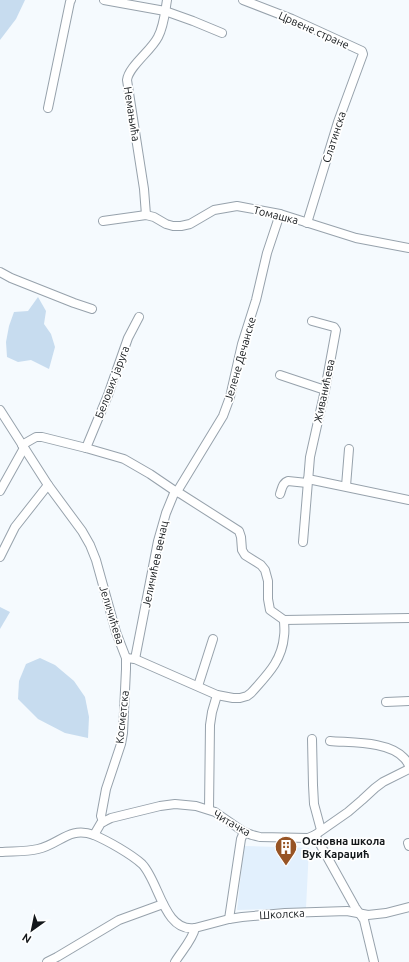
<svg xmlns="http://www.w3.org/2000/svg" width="409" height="962" font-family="Ubuntu,sans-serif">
  <rect width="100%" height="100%" fill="#f5fafe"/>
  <polygon fill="#e2f0fd" points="244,846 309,848 306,908 237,910"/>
  <g fill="#c7dcef">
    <polygon points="0,0 25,0 16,19 0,40"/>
    <polygon points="38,297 46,311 44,324 51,334 55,347 49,369 31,360 18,362 7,357 6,342 9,326 14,312 28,311"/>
    <polygon points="0,607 10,612 0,629"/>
    <polygon points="40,658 55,665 74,681 85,697 89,717 88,738 65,733 38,719 18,699 19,681 26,664"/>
  </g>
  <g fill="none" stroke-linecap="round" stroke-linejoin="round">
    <g stroke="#97a2ac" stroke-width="10">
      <g id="minor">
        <polyline points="104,0 165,11 193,21 222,33"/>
        <polyline points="243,0 292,19 362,51 363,54 338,122 307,223"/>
        <polyline points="48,108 70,2 71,0"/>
        <path d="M 146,215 L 144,189 L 127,80 C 129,66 151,51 158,37 C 164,26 165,12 167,0"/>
        <polyline points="103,221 146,215 154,217 166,224 173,226 181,226 190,224 214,210 237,206 280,214 356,238 409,248"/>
        <polyline points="0,272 11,278 74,303 92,309"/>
        <polyline points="280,375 325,390"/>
        <polyline points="0,410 48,485 82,531 90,545 96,560 116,632 126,658 126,669 123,733 121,744 106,789 101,816 103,822"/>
        <polyline points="22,445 36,437 42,437 86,448 124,459 150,474 175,491 181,494 239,531 241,537 242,550 245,555 261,565 265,570 268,581 268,599 270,610 284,620 409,618"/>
        <polyline points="86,448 108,395 128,338 139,317"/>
        <polyline points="308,479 409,500"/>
        <polyline points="346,486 349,449"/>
        <polyline points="0,491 24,448"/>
        <polyline points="175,491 178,490 223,416 230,397 242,344 256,300 267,253 280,214"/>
        <path d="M 280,494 C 282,489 282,483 288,481 L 307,483"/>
        <polyline points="303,542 310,457 325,390 336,330 334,327 312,321"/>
        <polyline points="0,557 15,527 48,485"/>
        <path d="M 126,658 L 135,659 L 217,695 L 233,698 L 240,698 L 247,696 L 251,693 C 267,675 282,661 284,636 C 285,631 284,625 284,620"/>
        <polyline points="135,659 158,541 166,513 175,491"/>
        <polyline points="198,686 213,639"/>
        <polyline points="386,702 409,701"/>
        <polyline points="312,739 313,785 314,804 321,830"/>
        <path d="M 330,741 C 352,743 388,741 404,758 C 406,760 408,763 409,766"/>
        <polyline points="209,809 210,725 212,712 217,695"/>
        <path d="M 94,835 C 108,841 131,854 142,864 C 159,881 164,933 195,928"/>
        <polyline points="315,835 355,907 364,920 374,962"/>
        <polyline points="408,843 409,846"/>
        <path d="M 0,852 C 12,851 26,852 38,849 C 60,844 69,826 94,835 L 101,823 L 111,818 L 160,806 L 175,804 L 196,806 L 215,812 L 244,832 L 252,835 L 260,837 L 308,838 L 315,835 L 348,812 L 362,800 L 375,788 L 383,782 L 409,769"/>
        <polyline points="229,919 241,839 244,832"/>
        <polyline points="47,962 57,957 119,920 163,904"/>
        <path d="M 175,962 C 181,952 193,939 195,928 L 229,919 L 242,917 L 285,913 L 347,911 L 368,915 L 386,913 L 409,907"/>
      </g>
    </g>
    <use href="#minor" stroke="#fff" stroke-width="8"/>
  </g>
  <defs>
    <g id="building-pin" transform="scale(1.15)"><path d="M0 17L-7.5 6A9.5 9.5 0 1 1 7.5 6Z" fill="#975425" stroke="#fff"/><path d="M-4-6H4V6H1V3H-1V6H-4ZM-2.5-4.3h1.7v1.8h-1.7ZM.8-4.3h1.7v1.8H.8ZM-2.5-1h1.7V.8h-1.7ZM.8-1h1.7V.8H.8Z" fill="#fff"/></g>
  </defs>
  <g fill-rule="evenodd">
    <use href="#building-pin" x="286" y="847"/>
  </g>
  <g text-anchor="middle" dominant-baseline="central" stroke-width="3.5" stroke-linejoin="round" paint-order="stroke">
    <g font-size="11" fill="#14181b" stroke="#fff">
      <text transform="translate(314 30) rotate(24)">Црвене стране</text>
      <text transform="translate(132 114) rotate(81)">Немањића</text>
      <text transform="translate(334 137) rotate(-72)">Слатинска</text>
      <text transform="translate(276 215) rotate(14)">Томашка</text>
      <text transform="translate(240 359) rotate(-74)">Јелене Дечанске</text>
      <text transform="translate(112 382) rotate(-69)">Белових јаруга</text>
      <text transform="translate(324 391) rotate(-78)">Живанићева</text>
      <text transform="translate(155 564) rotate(-78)">Јеличићев венац</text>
      <text transform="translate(112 615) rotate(73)">Јеличићева</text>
      <text transform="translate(122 717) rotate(-84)">Косметска</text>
      <text transform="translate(232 823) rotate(30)">Читачка</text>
      <text transform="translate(282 914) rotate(-3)">Школска</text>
    </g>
    <g font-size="11" font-weight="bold" fill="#14181b" stroke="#fff" text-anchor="start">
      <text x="302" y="841">Основна школа<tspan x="302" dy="13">Вук Караџић</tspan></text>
    </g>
  </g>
  <g transform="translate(32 930) rotate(213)" stroke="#ffffff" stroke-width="3" paint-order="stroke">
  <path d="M0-3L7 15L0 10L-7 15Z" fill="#14181b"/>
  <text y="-6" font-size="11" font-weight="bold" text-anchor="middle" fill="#14181b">N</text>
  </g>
</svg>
